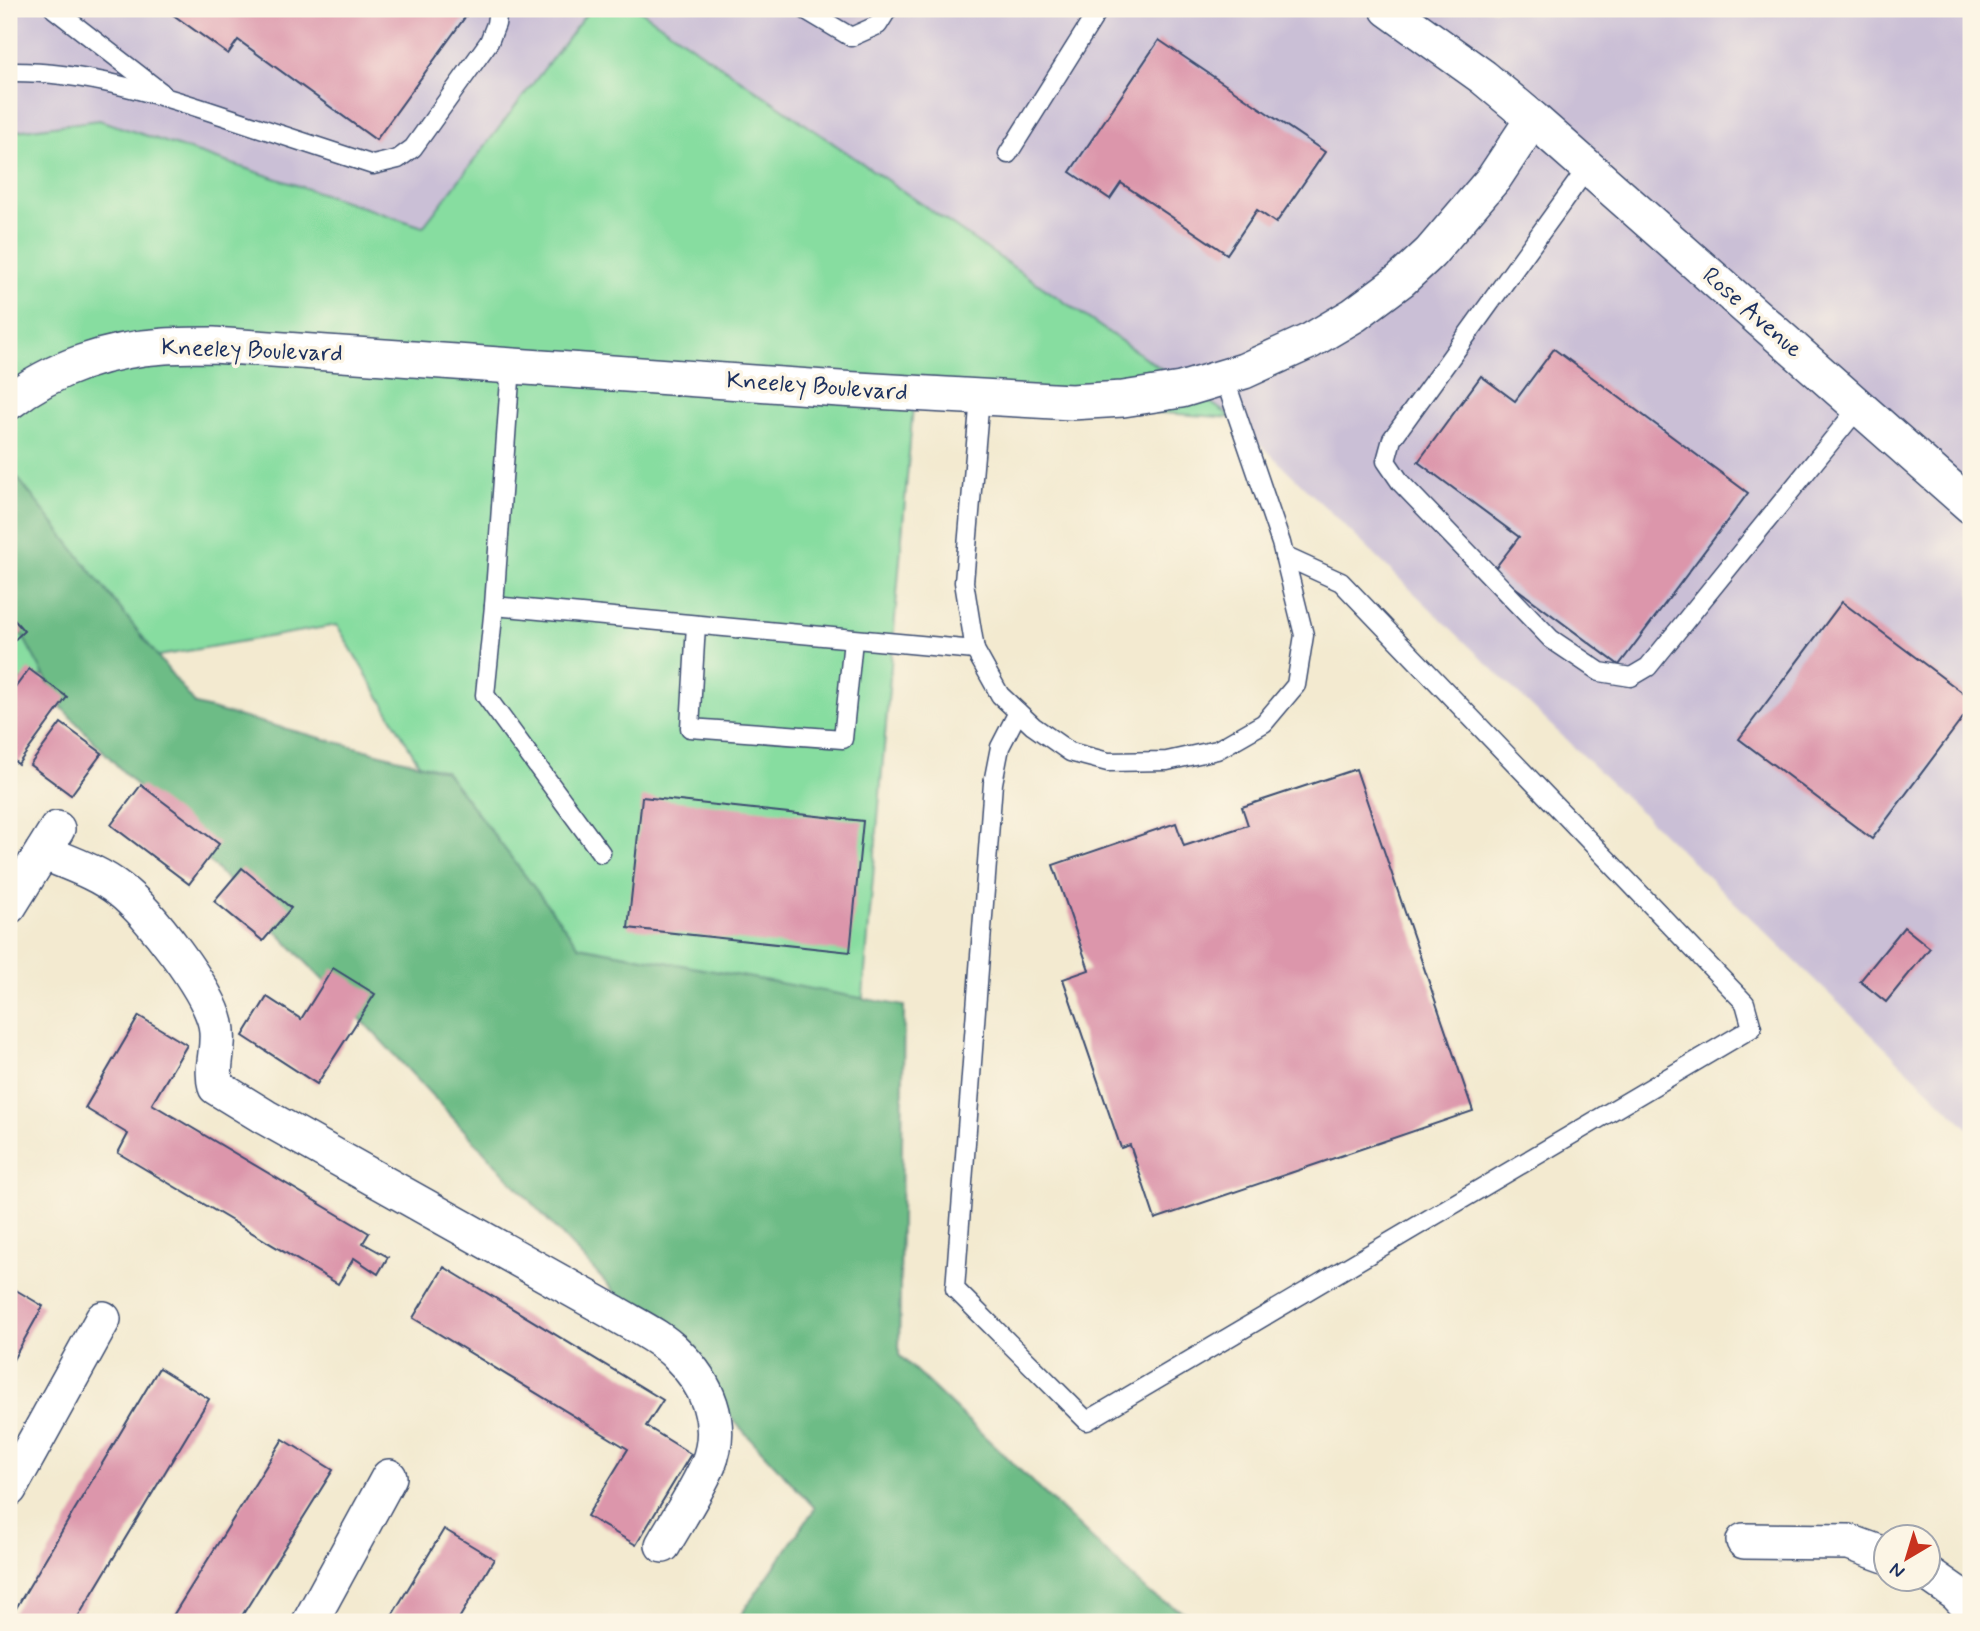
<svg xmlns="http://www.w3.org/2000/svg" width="1980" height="1631" font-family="Mynerve,sans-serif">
  <rect width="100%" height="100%" fill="#fcf5e5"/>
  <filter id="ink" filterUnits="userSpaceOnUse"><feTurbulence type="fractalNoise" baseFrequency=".0143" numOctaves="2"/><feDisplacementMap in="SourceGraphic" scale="14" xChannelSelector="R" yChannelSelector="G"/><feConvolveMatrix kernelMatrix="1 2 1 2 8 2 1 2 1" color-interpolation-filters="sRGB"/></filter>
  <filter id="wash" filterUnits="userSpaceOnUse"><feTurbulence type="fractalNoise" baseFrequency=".00686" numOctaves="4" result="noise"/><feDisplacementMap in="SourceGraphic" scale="28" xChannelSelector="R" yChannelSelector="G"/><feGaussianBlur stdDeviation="1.57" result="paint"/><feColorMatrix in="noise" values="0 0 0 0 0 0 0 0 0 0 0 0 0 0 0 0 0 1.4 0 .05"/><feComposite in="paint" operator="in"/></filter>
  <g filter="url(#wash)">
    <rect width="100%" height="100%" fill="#f3ead0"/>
    <g fill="#cabfd6">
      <polygon points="9,9 590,9 423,227 99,120 9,132"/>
      <polygon points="638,9 1971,9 1971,1131 1233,418"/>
    </g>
    <polygon fill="#87dda0" stroke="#51867f" stroke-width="2" points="590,9 638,9 1233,418 914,395 861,1018 548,982 337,625 9,682 9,132 99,120 423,227"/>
    <polygon fill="#6dbc86" stroke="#447672" stroke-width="2" points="10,468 196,705 445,771 579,946 904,1006 899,1355 1150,1594 1201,1622 736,1622 815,1508 375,1034 62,708 9,611 9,470"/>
    <g id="blocks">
      <g fill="#dc96ab">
        <polygon points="165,9 471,9 376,140 238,40 228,54"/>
        <polygon points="1159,40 1325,152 1276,223 1257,210 1227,254 1121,183 1110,199 1070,172"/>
        <polygon points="1554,349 1748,493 1619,665 1493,571 1519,537 1418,462 1481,376 1515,401"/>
        <polygon points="1842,602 1971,699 1971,707 1872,839 1739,739"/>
        <polygon points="9,614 24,631 9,645"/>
        <polygon points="29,669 67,697 18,764 9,757 9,696"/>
        <polygon points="61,723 102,753 71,795 30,765"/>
        <polygon points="1356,769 1473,1111 1155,1219 1130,1145 1121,1148 1063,979 1089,970 1053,865 1176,823 1184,846 1248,825 1242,807"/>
        <polygon points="141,785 219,844 189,884 111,825"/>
        <polygon points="642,797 863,821 850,952 628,928"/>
        <polygon points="242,868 291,908 263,941 214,901"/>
        <polygon points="1904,927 1930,948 1886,1002 1860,981"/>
        <polygon points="333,968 375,994 317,1084 243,1036 267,997 301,1019"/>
        <polygon points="139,1016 187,1045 152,1104 369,1233 363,1243 388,1257 378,1274 354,1258 338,1284 118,1153 128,1134 85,1108"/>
        <polygon points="444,1267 663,1400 646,1426 691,1454 636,1545 587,1516 628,1449 413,1318"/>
        <polygon points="9,1286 43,1306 9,1367"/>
        <polygon points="159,1368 209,1399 75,1622 9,1622 9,1620"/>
        <polygon points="283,1439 333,1470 238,1622 169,1622"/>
        <polygon points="444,1529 494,1559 457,1622 388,1622"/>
      </g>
    </g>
  </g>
  <g filter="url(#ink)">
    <use href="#blocks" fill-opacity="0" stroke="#3b4b6f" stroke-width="2"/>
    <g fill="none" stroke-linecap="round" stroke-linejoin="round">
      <g stroke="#3b4b6f" stroke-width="21">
        <g id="lane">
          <polyline points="54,9 161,92"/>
          <polyline points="804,9 851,37 878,25 888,9"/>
          <path d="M 9,72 C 83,71 155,93 224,116 C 274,132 323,149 373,165 L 398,159 L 413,148 L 489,42 L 496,24 L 498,9"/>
          <polyline points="1008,154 1099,9"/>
          <polyline points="1588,167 1392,439 1386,461 1401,483 1551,639 1600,672 1631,677 1648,667 1859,407"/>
          <polyline points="511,366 494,606 975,650"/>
          <polyline points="980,397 964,582 975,650 1000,695 1033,726 1070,752 1108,762 1167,761 1217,750 1264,723 1296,685 1304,635 1281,543 1224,377"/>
          <polyline points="494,606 485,695 601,853"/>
          <polyline points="696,625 690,728 843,739 853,640"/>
          <polyline points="1018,712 1000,747 993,783 955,1289 1087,1421 1752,1028 1745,1003 1341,582 1284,556"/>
        </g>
      </g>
      <g stroke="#3b4b6f" stroke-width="38">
        <g id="street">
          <polyline points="1388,9 1483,77 1533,119 1971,506"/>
          <path d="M 9,402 C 52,368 110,349 165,346 C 181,345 197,345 213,345 L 840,389 L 1071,402 L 1123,399 L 1181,390 L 1244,371 L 1310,341 L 1354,315 L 1401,280 L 1430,253 L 1494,178 L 1533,119"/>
          <path d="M 43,852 C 69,863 97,872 120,890 C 149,912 208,989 216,1024 C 221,1047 210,1066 216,1087 L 265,1117 L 613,1312 C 634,1325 659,1336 676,1353 C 707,1383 725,1423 708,1465 C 696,1492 678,1519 663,1545"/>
          <polyline points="9,906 57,829"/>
          <polyline points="9,1489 103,1319"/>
          <polyline points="1744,1541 1849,1542 1885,1555"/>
          <polyline points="1927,1573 1957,1594 1971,1609"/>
          <polyline points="310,1622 389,1477"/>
        </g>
      </g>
      <use href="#lane" stroke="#fff" stroke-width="18"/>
      <use href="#street" stroke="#fff" stroke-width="35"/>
    </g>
  </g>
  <g text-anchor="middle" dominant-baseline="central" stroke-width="7" stroke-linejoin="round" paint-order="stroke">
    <g font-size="24" fill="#1b2f5e" stroke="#fcf5e5">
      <text transform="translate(1752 313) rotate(41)">Rose Avenue</text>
      <text transform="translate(252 351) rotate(2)">Kneeley Boulevard</text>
      <text transform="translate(817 387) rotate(4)">Kneeley Boulevard</text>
    </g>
  </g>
  <rect width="1980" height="1631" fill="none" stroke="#fcf5e5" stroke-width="35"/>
  <g transform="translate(1907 1558) rotate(218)"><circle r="33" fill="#fcf5e5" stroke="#a2a6af" stroke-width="2"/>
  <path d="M0-5L12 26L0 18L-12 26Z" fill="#c8321e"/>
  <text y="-10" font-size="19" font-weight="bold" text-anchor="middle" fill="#1b2f5e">N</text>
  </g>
</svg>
